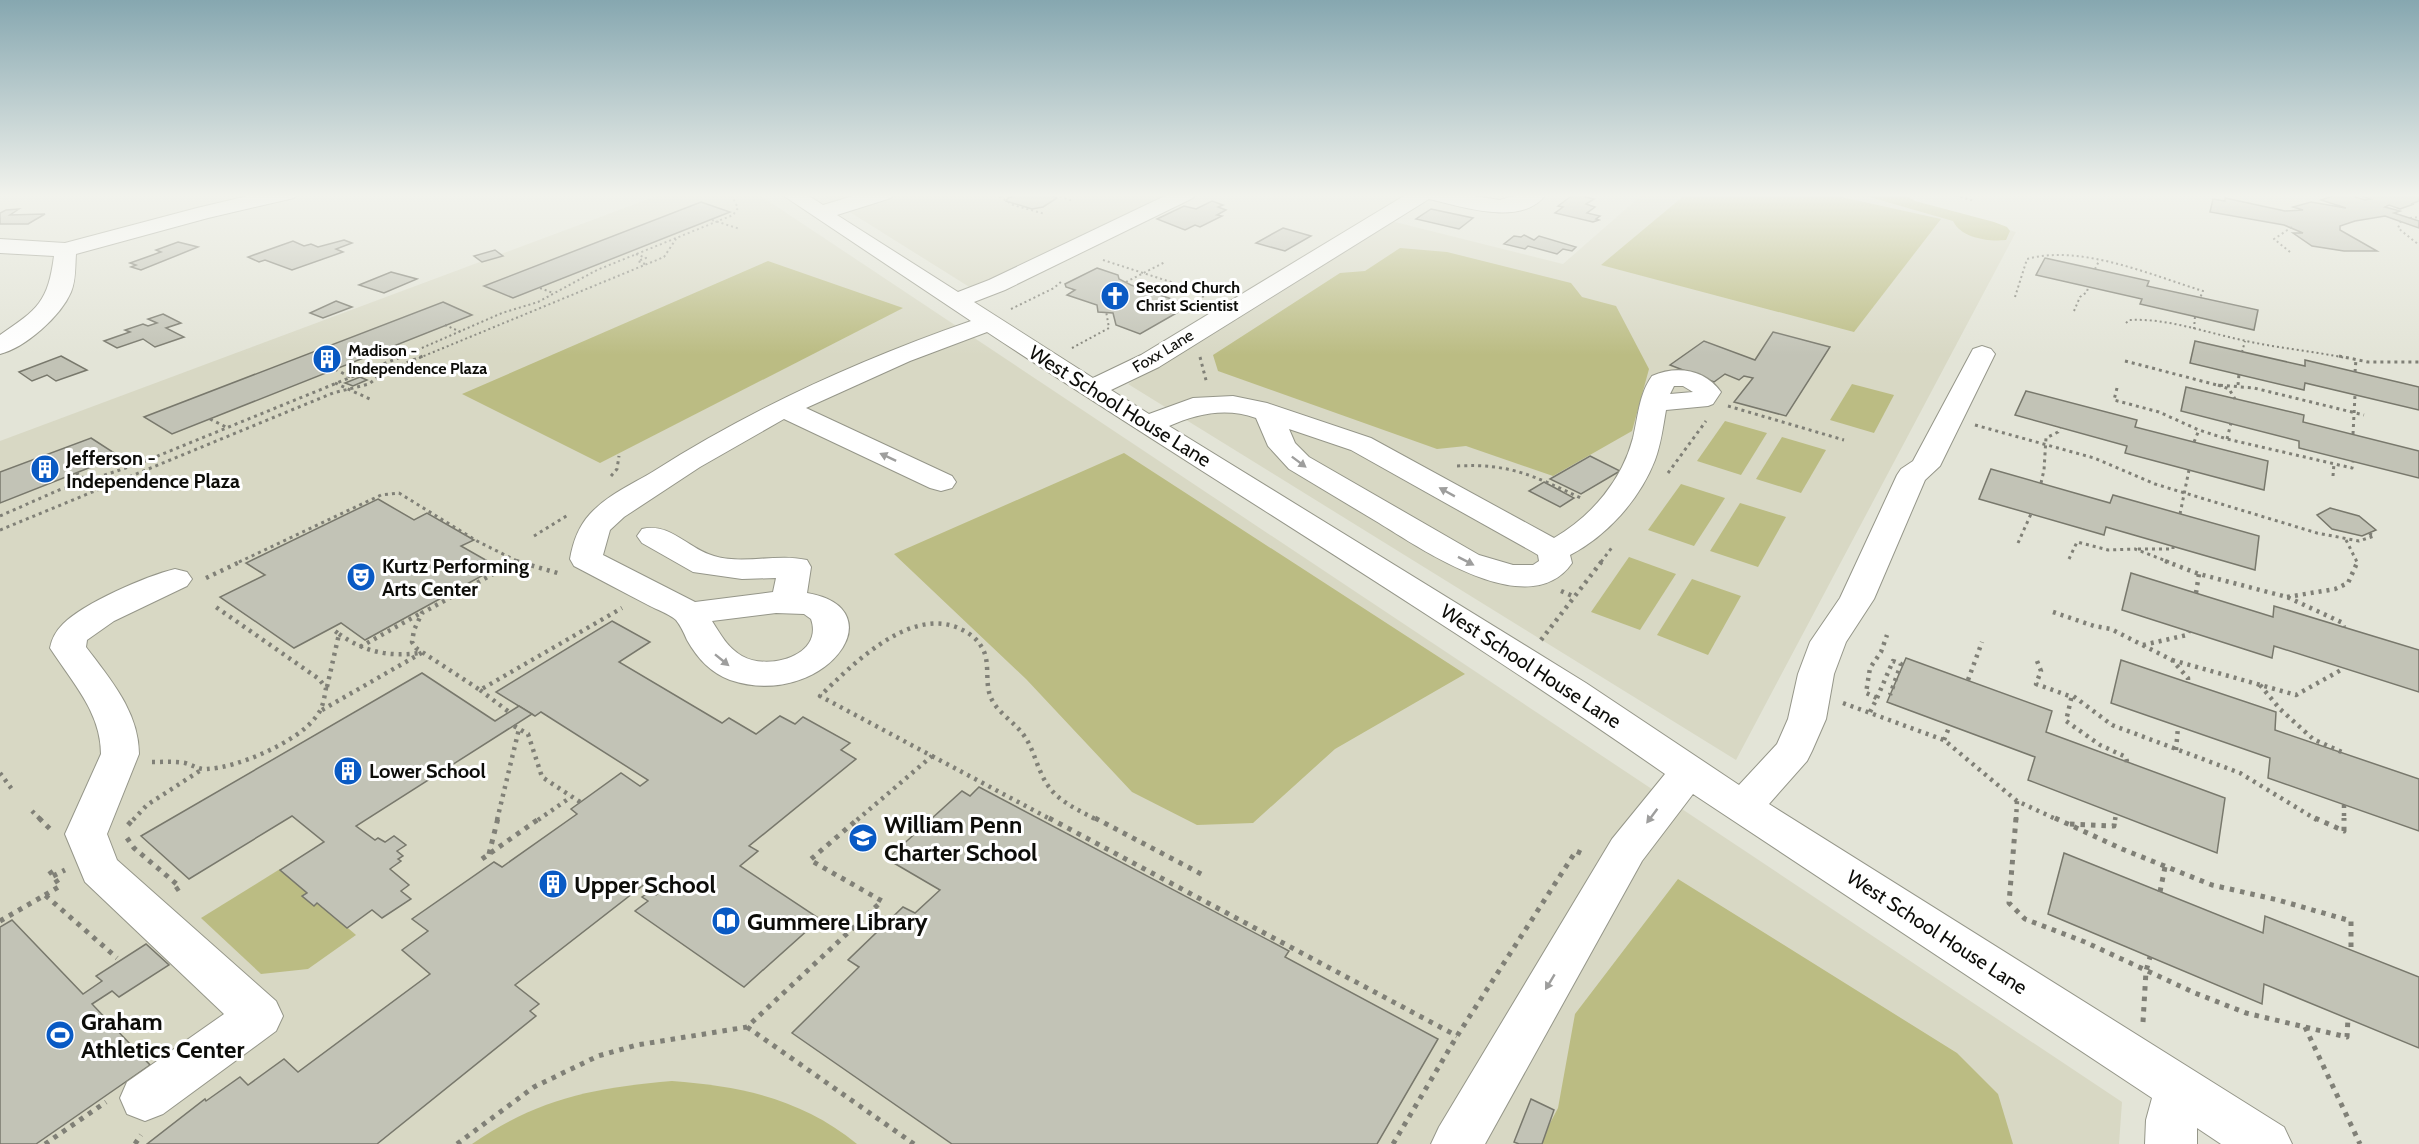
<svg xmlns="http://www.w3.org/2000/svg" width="2419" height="1144" font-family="Cabin,sans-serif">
  <rect width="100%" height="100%" fill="#e3e4d7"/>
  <g fill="#d8d8c4">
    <polygon points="662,194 758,194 2122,1102 2119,1144 0,1144 0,441"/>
    <polygon points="821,194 1182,194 979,293"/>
    <polygon points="1643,194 1880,194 2016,232 1736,760 1128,384 1391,221 1563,264"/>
  </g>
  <g fill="#bbbc83">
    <polygon points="1686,194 1828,194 1941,219 1854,332 1601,265"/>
    <path d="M 1859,194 L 1904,194 L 1915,201 L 1994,222 L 2007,227 L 2010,231 L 2006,240 C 1989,242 1961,238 1953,221 Z"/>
    <polygon points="1400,248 1447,252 1571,283 1582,297 1616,306 1649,369 1632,431 1553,476 1466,446 1437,449 1218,371 1213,355 1340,273 1365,271"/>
    <polygon points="768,261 903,308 600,463 462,394"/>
    <polygon points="1852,384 1894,395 1874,433 1830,420"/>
    <polygon points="1725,421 1767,433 1741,475 1697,461"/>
    <polygon points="1782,437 1826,450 1801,493 1756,479"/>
    <polygon points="1124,453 1465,674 1335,749 1253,823 1197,825 1132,792 1026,679 894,554"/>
    <polygon points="1681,484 1725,498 1694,546 1648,530"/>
    <polygon points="1740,503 1786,517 1758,567 1710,551"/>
    <polygon points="1629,557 1676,574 1640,630 1591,612"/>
    <polygon points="1692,579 1741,596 1708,655 1657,635"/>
    <polygon points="280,869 356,935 308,969 261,974 201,918"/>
    <polygon points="1678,879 1957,1053 1998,1094 2013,1144 1539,1144 1558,1108 1575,1014"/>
    <path d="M 672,1081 C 741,1086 802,1099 857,1144 L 472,1144 C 539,1098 593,1088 672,1081 Z"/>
  </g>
  <g fill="#c2c3b6" stroke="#78786c" stroke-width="1.5">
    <polygon points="1021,194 1055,194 1053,196 1057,198 1043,207 1032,209 1006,201 1008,198"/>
    <polygon points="1574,194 1594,199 1586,204 1595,207 1587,213 1600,216 1596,219 1599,220 1593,222 1555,213 1563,207 1558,206"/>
    <polygon points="2338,194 2346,194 2365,200 2370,199 2355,194 2419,194 2419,201 2411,204 2414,204 2400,209 2389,205 2385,207 2400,211 2394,213 2419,221 2419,228 2385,216 2355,221 2340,226 2340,230 2377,251 2344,251 2312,246 2293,233 2303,233 2284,225 2210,212 2213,199 2225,201 2225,198 2285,211 2303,210 2293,207 2311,202 2346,208 2321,200"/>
    <polygon points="1212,201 1223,205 1218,207 1226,210 1217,215 1222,216 1200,227 1195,225 1185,230 1157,219 1184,206 1196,209"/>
    <polygon points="701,202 730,212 513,298 484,286"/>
    <polygon points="19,209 10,215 45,214 28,224 0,224 0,213 6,210"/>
    <polygon points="1431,209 1473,218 1459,229 1416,219"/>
    <polygon points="1283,228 1311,236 1285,251 1256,243"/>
    <polygon points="1524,235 1534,240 1539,236 1576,247 1572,251 1563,249 1557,254 1528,246 1525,249 1504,244 1514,236 1521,237"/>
    <polygon points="344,240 352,243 336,249 343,252 292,270 265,260 259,262 248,257 293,241 304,246 311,244 318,247"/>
    <polygon points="178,242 198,247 141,270 131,267 136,265 130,263 161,252 156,250"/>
    <polygon points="495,250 503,256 482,262 474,256"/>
    <polygon points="2045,258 2149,281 2147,286 2258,310 2254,330 2140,304 2142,299 2036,275"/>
    <polygon points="1097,268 1118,275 1119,279 1131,285 1186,304 1175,310 1180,311 1140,334 1116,325 1113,313 1098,312 1097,305 1067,295 1075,290 1066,287 1065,284"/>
    <polygon points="391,272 417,279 384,293 359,285"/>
    <polygon points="336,301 352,307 323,318 310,313"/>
    <polygon points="443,302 472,315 172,434 144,417"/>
    <polygon points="163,314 181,323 166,328 184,337 155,347 143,339 117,348 104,341 130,332 125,330 143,324 148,326 157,323 148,319"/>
    <polygon points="1773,332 1830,347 1786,416 1734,402 1753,378 1744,376 1739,380 1725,374 1714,382 1670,365 1704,341 1755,360"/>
    <polygon points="2195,341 2305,366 2305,360 2419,387 2419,410 2305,383 2304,390 2190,363"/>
    <polygon points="61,356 87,370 56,381 47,375 32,381 19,372"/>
    <polygon points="360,377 367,380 353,386 345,383"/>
    <polygon points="2186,387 2304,415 2303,422 2419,451 2419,478 2299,448 2299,441 2181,411"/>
    <polygon points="2026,391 2137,420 2135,427 2268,461 2264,490 2125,453 2127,446 2015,415"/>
    <polygon points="91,438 119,456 0,503 0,472"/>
    <polygon points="1590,456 1620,471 1581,494 1550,479"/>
    <polygon points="1991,469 2110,503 2113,495 2259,536 2255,570 2106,527 2104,535 1979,499"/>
    <polygon points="1544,482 1574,498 1560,507 1529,491"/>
    <polygon points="378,499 414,520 427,513 474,540 461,546 498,567 365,640 341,623 294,648 220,597 265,575 246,563"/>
    <polygon points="2330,508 2359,516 2376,530 2362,536 2332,529 2317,515"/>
    <polygon points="2131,573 2273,617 2274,606 2419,650 2419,692 2274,646 2272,658 2122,610"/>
    <polygon points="612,621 650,642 619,662 722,723 729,718 756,734 780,716 795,724 803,717 850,743 841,750 856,759 749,846 758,851 740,866 820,919 744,987 635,911 648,901 642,897 651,891 656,895 663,889 650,880 515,985 539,1004 530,1011 536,1016 377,1144 147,1144 205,1099 206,1101 240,1077 248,1085 284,1059 298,1072 430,974 402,950 428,931 412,919 494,862 502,867 577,814 571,809 621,773 640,786 648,780 541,712 535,716 496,692"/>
    <polygon points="1906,658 2052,711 2046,732 2225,798 2217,853 2028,780 2035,757 1887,702"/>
    <polygon points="2121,660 2276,712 2275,730 2419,779 2419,831 2268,778 2270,758 2111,703"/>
    <polygon points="422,673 495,721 519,706 532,714 356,826 375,840 378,838 385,842 394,836 406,845 397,851 403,856 398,859 401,861 390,869 409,885 401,891 411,899 382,918 372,910 347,928 317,903 314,906 302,896 307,893 280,870 324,842 292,816 189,879 141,836"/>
    <polygon points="979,787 1289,951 1285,957 1438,1039 1377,1144 952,1144 792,1033 859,967 848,960 903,907 915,913 940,890 887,859 962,791 970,796"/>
    <polygon points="2064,853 2263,933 2265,916 2419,977 2419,1048 2264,984 2262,1004 2048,914"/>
    <polygon points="12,920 83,994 102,981 96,976 146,944 169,965 119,997 112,991 92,1004 150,1065 36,1144 0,1144 0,927"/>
    <polygon points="1531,1099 1554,1110 1542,1144 1519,1144 1514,1142"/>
  </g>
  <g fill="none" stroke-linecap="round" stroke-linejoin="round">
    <g stroke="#959689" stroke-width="2">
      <g id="minor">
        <path d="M 256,194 L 297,194 L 294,198 L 208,218 L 76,254 C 75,267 76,280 71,292 C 61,316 25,348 0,354 L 0,335 C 38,309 48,302 54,256 L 0,253 L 0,239 L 65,243 L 197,208 Z"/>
        <path d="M 781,194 L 806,194 L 823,205 L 860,194 L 894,194 L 891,198 L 837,215 L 958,292 L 989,280 L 1169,194 L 1196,194 L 1193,198 L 1005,290 L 974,302 L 1093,378 L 1141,355 L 1407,194 L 1461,194 L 1500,200 L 1521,194 L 1546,194 C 1523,228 1460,206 1429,199 L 1159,367 L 1111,390 L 1149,414 L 1193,398 L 1233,396 L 1267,403 L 1371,438 L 1554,538 C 1592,516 1622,480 1633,438 C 1638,417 1639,394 1652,376 C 1676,365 1705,369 1721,392 L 1713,404 L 1708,406 L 1666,410 C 1663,427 1661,444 1655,460 C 1640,499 1607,536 1570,555 L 1572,563 C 1530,624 1423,550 1379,523 C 1349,505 1319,487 1289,469 L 1268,446 L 1256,418 C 1225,407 1197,414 1169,426 L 1586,683 L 1739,785 L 1777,744 L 1788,719 L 1798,674 L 1810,642 L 1840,598 L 1897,475 L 1901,469 L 1913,461 L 1973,349 L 1982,346 L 1991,349 L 1995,354 L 1940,466 L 1925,480 L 1874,599 L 1846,642 L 1834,674 L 1826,719 L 1812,751 L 1807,761 L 1769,804 L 2284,1127 L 2292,1144 L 2221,1144 L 2197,1128 L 2197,1144 L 2145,1144 L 2146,1120 L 2152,1098 L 1693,794 L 1642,861 L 1485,1144 L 1431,1144 L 1439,1127 L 1612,839 L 1665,774 C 1444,620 1212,480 987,332 L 910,361 L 806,408 L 952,476 L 956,482 L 952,488 L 941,491 L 930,488 L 784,419 L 700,467 L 624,517 L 610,530 L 603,555 L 695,602 L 773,592 L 776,578 L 742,579 L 693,572 L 642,543 L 637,536 L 642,529 C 670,522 688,549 714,556 C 744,565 776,553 807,560 L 811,567 L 807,593 C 900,609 822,711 730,680 C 711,673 697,658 687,640 C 684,633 681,626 676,620 C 668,613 657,610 648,605 C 623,592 599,579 574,566 L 570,559 C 573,542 578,527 590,514 C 607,495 633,484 654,471 C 753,408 859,360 971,321 ZM 1674,386 L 1683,386 L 1693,392 L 1670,394 ZM 1289,429 L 1351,450 L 1533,552 L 1538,555 L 1539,561 L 1533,565 L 1513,565 L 1479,555 L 1309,457 L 1295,443 ZM 776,613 L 804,614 L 811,619 C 824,656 768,671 742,656 C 727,647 721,635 712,621 Z"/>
        <path d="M 175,569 L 187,572 L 192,579 L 187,586 L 114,621 L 87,640 L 86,647 C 110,679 139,712 139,754 L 107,834 L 117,860 L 276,1001 L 283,1016 L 276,1031 L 163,1114 L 145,1121 L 127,1114 L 120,1098 L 127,1082 L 224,1014 L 85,882 L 65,834 L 101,754 C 101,712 72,682 50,648 C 52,638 56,631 63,624 C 84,603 146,576 175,569 Z"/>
      </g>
    </g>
    <g stroke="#808077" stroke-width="2" stroke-dasharray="2 3" stroke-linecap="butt">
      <polyline points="995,194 1013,205 1045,214"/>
      <polyline points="1951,194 1974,201"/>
      <polyline points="1055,195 1073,201"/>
      <polyline points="2410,218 2419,217"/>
      <polyline points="712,220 740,229"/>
      <polyline points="2401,221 2398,228 2419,245"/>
      <polyline points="2290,252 2274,239 2292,227"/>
      <polyline points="636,254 646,258 638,261 645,264"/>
      <polyline points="1103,260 1208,294 1182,308"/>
      <polyline points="2095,269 2099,261"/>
      <polyline points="1126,282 1165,262"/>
      <polyline points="540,288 553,293"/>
      <path d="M 2015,297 L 2027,259 C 2081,244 2151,275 2203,291 L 2200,298"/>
      <polyline points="1011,309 1054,288 1062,281"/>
      <polyline points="2074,311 2080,297 2087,292 2088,287"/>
      <path d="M 2126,323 L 2129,320 C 2167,318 2204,332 2242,340 C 2276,348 2312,351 2346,358"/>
      <polyline points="445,325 461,332"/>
      <polyline points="2194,329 2195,316"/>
      <polyline points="1072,348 1109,328 1106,311"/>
      <polyline points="2242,352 2245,341"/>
      <polyline points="399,358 502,313 538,302 597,270 733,215 738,208 731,194"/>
      <polyline points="419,358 664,257 676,239"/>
    </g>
    <g stroke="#808077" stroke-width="3" stroke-dasharray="3 4" stroke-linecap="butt">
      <polyline points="2339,356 2368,362 2419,362"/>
      <polyline points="1200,357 1207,384"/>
      <polyline points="2125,361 2217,385 2254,388 2364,415"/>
      <polyline points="335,369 350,377"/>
      <polyline points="2355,372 2356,359"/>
      <polyline points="335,383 372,400"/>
      <polyline points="2218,385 2229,389 2235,399"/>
      <polyline points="2238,385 2239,374"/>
      <polyline points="2117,388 2114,400 2159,412 2199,430 2227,439 2352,468 2353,462"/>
      <polyline points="1728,406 1844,440"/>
      <polyline points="210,419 226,427"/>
      <polyline points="1975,425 2094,458 2155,484 2317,533 2359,541 2374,536 2368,533"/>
      <polyline points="2353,434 2355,395"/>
      <polyline points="2227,439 2231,423"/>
      <polyline points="2194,442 2199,430"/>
      <path d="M 1457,466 C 1511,463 1536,477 1583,499"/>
      <polyline points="76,473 87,480"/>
      <polyline points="1668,473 1706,421"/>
      <polyline points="611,476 617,469 619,456"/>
      <polyline points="2333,476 2334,463"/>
      <polyline points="2041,483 2044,470 2046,438 2058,432 2060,428"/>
      <polyline points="2180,514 2189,470"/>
      <polyline points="0,516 59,490 138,464 403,356"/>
      <polyline points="0,530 333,393 369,384 384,372 423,356"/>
      <polyline points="534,536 568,515"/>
      <polyline points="2346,540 2357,562"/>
      <polyline points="2018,543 2031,514"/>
      <polyline points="2138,549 2173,549 2173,547"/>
      <polyline points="2069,559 2077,542 2108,550 2135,549 2169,562"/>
      <polyline points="239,562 381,495 399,493 477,541 519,562"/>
      <polyline points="1601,562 1613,546"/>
    </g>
    <g stroke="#808077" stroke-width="4.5" stroke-dasharray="3 5" stroke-linecap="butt">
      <polyline points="516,561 561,574"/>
      <polyline points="2165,561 2199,574 2287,597 2343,623 2344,627"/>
      <polyline points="515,562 422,613 414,630 412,642 416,648 480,690 622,608"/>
      <polyline points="206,578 242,561"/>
      <polyline points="1561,591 1575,597"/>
      <polyline points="2196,593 2199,574"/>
      <polyline points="2287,597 2335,589 2348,583 2357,563 2356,561"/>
      <polyline points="2053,612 2094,626 2111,629 2172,660 2188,678 2188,683"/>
      <path d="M 339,634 C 365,652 388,657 419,653"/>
      <polyline points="1541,640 1602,561"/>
      <polyline points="2143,645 2187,635 2189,631"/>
      <polyline points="360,647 421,613"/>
      <polyline points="2172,660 2296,695 2341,670 2341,667"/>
      <polyline points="2037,661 2041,671 2036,684 2072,697"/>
      <polyline points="1968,680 1982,642"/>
      <polyline points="2260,685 2280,709 2313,739 2344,753"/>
      <polyline points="327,687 339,634 335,631"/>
      <polyline points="480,690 509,712"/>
      <polyline points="1877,698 1893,661 1901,664 1890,695"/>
      <polyline points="1843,703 1944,740 2017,801 2058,820"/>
      <polyline points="322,710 423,652"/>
      <polyline points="1870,712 1877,698 1866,693 1870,668 1881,652 1887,635"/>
      <polyline points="514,726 528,734 542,777 580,802"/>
      <polyline points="1944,740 1950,725"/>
      <polyline points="2176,750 2178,727"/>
      <polyline points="932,756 1052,820"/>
      <path d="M 152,762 C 163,762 174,761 185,763 C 193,765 199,770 207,769 C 237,768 297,742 315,718 C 323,709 324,699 326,688 L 319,679 L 213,605"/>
      <polyline points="2127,762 2126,757 2100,745 2066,721 2072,695 2112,725 2240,773 2317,820"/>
      <polyline points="0,773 14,792"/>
      <polyline points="2344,805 2344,820"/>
      <polyline points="32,811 41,820"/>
      <polyline points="133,820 147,805 201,770"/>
      <polyline points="497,820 519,729"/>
      <polyline points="538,820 571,797"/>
      <path d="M 857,820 L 932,756 L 820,696 C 852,665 907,609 956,627 C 966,631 976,637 981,646 C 992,662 983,683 992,700 C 1000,715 1016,723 1025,737 C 1033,749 1036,763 1042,775 C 1053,800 1075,808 1097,820"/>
      <polyline points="2016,820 2017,801"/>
      <polyline points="2115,820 2116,814"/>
    </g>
    <g stroke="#808077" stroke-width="5" stroke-dasharray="4.5 6" stroke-linecap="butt">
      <polyline points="39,818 51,830"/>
      <polyline points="1049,818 1457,1036"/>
      <polyline points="1095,818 1205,876"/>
      <polyline points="2016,818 2009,903 2025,919 2085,942 2195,993 2246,1013 2347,1037 2348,1018"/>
      <polyline points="2055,818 2122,849 2212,885 2278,900 2351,921 2351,950"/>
      <polyline points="2315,818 2344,831 2344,818"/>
      <polyline points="2070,824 2114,826 2115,818"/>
      <polyline points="128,825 134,818"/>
      <polyline points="127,838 134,848 180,887 174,891"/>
      <polyline points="489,854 498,818"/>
      <polyline points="482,859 540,818"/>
      <polyline points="53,876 65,870"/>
      <polyline points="2160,892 2165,867"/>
      <polyline points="45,895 60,886 49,870"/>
      <polyline points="0,921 45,895 117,958"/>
      <polyline points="2143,1022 2146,971 2150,957"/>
      <polyline points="747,1027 914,1144"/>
      <polyline points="2305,1027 2360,1144"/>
      <polyline points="45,1144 106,1102"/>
      <polyline points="135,1144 141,1135"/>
      <polyline points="457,1144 534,1087 598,1056 637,1045 747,1027 882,901 810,860 859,818"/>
      <polyline points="1393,1144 1457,1036 1576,851 1585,855"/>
    </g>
    <use href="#minor" fill="#fff" fill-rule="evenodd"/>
  </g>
  <defs><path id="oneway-solid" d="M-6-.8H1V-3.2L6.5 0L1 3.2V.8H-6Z" transform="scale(1.5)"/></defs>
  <g fill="#9e9e9d">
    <use href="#oneway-solid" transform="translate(888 457) rotate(-155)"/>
    <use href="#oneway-solid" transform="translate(1299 462) rotate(37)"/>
    <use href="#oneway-solid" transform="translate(1447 492) rotate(-151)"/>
    <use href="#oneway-solid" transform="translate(1466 561) rotate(27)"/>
    <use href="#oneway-solid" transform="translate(722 660) rotate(39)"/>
    <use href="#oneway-solid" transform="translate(1652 816) rotate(127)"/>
    <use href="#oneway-solid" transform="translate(1550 982) rotate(121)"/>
  </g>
  <linearGradient id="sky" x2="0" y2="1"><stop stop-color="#86a7b0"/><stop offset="0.55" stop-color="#f2f3ed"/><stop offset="1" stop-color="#f2f3ed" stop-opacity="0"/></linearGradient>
  <rect width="2419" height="355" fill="url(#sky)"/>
  <defs>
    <g id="church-disc" transform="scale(1.5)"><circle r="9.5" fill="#095ac4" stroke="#fff"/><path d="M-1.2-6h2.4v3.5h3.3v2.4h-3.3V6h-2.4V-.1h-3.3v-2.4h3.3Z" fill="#fff"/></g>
    <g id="building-disc" transform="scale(1.5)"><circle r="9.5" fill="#095ac4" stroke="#fff"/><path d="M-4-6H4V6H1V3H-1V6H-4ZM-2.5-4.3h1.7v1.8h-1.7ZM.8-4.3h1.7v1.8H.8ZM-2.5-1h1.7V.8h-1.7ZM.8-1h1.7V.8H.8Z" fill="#fff"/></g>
    <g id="theatre-disc" transform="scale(1.5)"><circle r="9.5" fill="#095ac4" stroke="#fff"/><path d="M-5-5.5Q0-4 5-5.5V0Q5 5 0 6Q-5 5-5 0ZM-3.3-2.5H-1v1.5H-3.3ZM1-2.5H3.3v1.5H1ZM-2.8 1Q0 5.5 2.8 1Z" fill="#fff"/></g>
    <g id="school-disc" transform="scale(1.5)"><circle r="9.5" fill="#095ac4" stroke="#fff"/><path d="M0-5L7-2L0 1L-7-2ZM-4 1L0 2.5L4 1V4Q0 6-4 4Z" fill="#fff"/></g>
    <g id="library-disc" transform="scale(1.5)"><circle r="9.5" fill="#095ac4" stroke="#fff"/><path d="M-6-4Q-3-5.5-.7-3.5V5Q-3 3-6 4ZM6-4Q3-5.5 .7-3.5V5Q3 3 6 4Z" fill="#fff"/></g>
    <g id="stadium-disc" transform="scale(1.5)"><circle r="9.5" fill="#095ac4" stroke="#fff"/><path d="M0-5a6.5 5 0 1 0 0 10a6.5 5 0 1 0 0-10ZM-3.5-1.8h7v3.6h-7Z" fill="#fff"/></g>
  </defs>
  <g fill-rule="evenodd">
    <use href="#church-disc" x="1115" y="296"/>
    <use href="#building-disc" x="327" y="359"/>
    <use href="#building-disc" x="45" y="469"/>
    <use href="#theatre-disc" x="361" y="577"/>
    <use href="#building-disc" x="348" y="771"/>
    <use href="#school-disc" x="863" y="838"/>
    <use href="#building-disc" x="553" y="884"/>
    <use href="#library-disc" x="726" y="921"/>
    <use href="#stadium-disc" x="60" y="1035"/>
  </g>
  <g text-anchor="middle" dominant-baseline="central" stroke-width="6" stroke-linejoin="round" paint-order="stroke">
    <g font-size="16" font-weight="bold" fill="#0d0d09" stroke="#fff" text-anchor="start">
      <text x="1136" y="287">Second Church<tspan x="1136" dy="18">Christ Scientist</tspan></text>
      <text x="348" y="350">Madison -<tspan x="348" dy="18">Independence Plaza</tspan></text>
    </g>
    <g font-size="16" fill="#0d0d09" stroke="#fff">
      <text transform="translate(1163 351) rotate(-31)">Foxx Lane</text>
    </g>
    <g font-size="20" fill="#0d0d09" stroke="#fff">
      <text transform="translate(1120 406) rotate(32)">West School House Lane</text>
      <text transform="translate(1531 666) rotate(33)">West School House Lane</text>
      <text transform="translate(1937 932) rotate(33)">West School House Lane</text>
    </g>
    <g font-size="20" font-weight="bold" fill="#0d0d09" stroke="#fff" text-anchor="start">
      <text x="66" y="458">Jefferson -<tspan x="66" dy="23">Independence Plaza</tspan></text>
      <text x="382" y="566">Kurtz Performing<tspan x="382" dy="23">Arts Center</tspan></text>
      <text x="369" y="771">Lower School</text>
    </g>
    <g font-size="24" font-weight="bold" fill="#0d0d09" stroke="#fff" text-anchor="start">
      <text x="884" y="824">William Penn<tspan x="884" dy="28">Charter School</tspan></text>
      <text x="574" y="884">Upper School</text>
      <text x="747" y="921">Gummere Library</text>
      <text x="81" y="1021">Graham<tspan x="81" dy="28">Athletics Center</tspan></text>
    </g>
  </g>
</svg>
